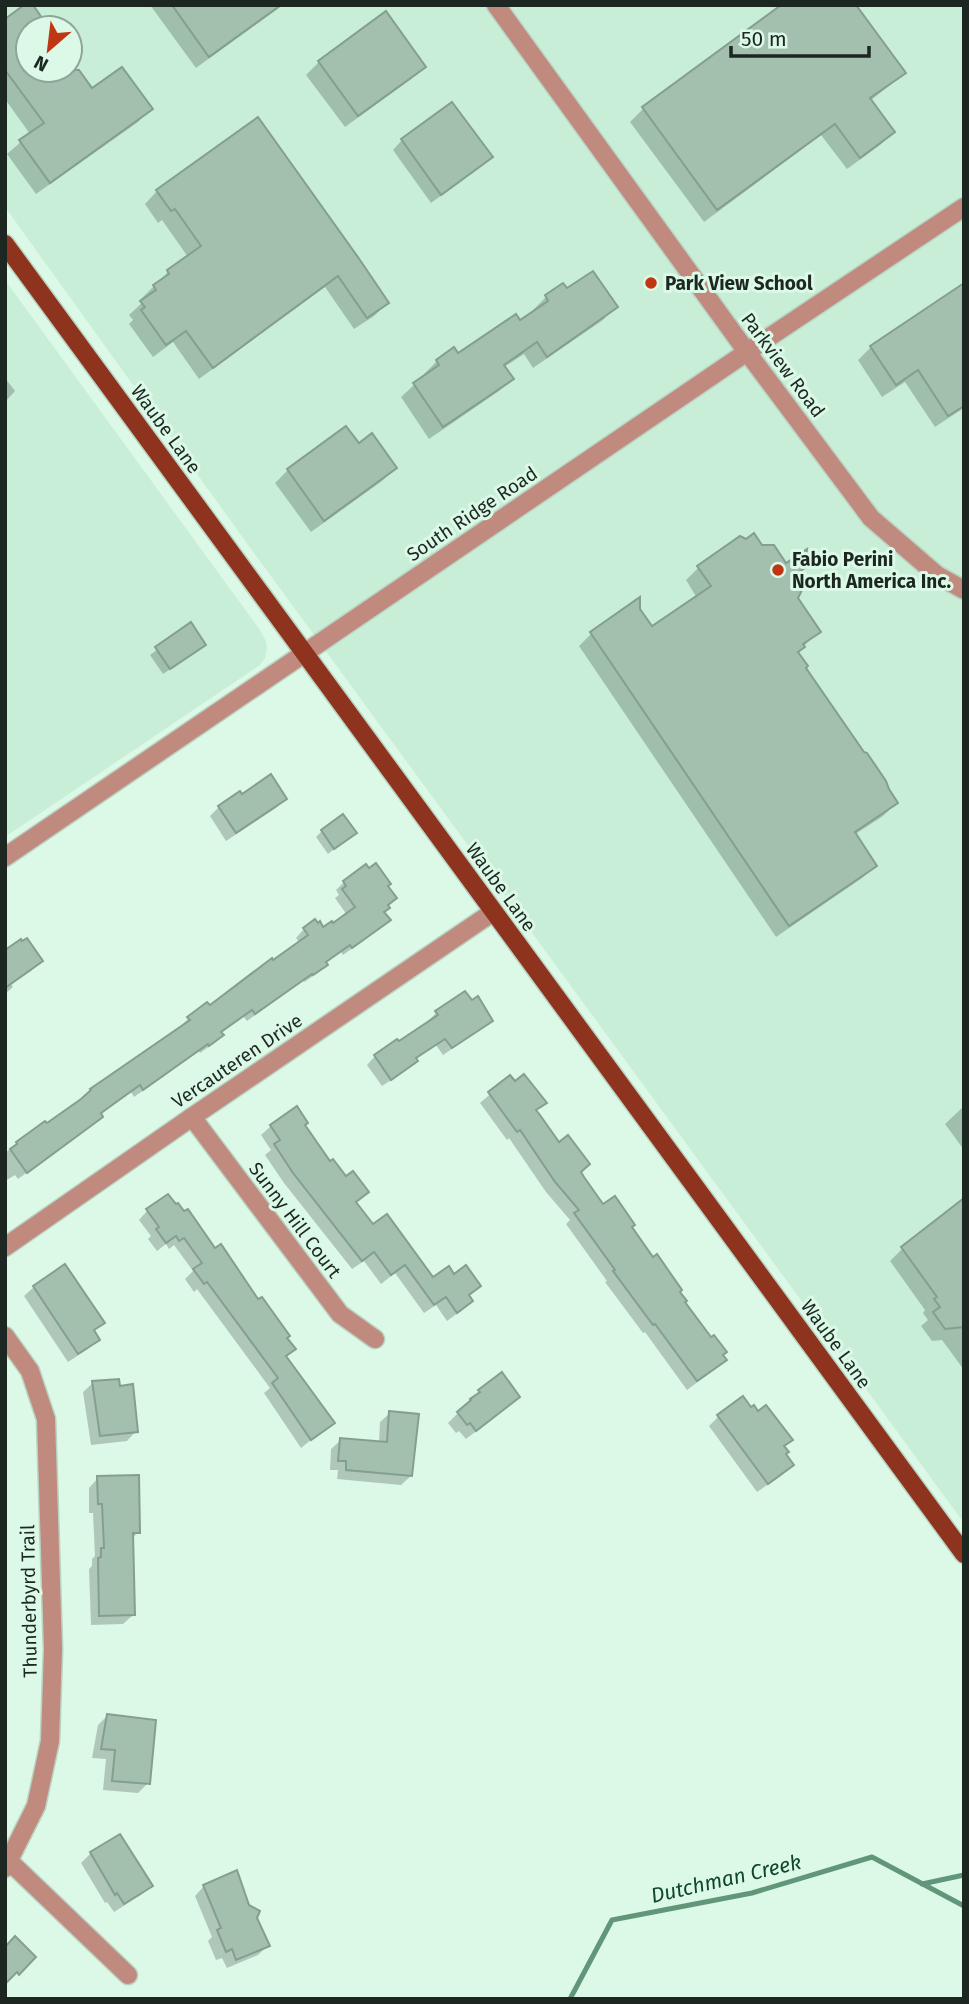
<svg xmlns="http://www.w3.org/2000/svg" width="969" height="2004" font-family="'Fira Sans',sans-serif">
  <rect width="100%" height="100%" fill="#dbf9e6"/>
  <g fill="#c9eed8" fill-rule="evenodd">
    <path d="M 5,5 L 964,5 L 964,1523 L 251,549 L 5,207 ZM 28,28 L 70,28 L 70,70 L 28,70 Z"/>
    <polygon points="5,280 260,630 266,641 267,649 265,658 260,665 5,837"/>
  </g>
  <g fill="#0003">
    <polygon points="150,5 283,5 196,68"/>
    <polygon points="784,5 903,73 890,85 870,101 893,132 880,145 847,169 821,135 704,222 630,122 643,109"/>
    <polygon points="5,21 47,28 28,28 28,70 70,70 70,61 91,91 150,109 138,122 36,194 7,154 30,134 5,99"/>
    <polygon points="319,62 424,67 411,79 345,127 306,75"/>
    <polygon points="452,105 490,157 481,166 431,203 393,150 402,140"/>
    <polygon points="257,119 387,303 374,316 354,329 325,287 199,379 173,342 153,357 129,324 133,320 129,315 143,302 141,299 168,272 188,257 162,220 158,223 145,204 157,191"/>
    <polygon points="563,285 567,291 615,307 603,320 533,368 524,354 504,367 511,378 499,391 429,439 401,397 414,385 426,376 424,374 437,361 457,355 520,322 535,312 533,310 546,297"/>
    <polygon points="964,285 964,408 935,427 905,382 882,397 858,360 871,347"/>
    <polygon points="5,378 15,391 5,402"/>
    <polygon points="358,446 395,468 382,481 311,532 275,483 288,470"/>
    <polygon points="761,547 786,566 803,568 794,577 796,598 819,631 797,653 804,667 896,803 883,816 854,835 875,866 862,878 776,937 579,646 592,633 638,609 652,629 697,598 686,580 698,568"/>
    <polygon points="190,625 198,650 163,674 150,655"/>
    <polygon points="242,796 285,798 276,808 226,841 210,816 219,807"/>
    <polygon points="322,831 354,833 328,854 316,837"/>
    <polygon points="344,882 386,887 386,906 383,913 388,920 380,928 343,955 341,952 325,963 326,965 318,973 304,982 303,980 247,1021 243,1016 220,1034 221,1035 214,1043 200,1053 199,1051 134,1097 131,1092 100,1115 101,1116 93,1124 18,1179 15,1175 5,1181 5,1153 45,1124 46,1126 182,1028 181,1026 189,1018 210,1008 300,943 296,938 304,929 323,929 333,925 347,915 335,898 339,895 336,890"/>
    <polygon points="5,952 40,961 31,971 11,984 13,987 5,994"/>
    <polygon points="436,1013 491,1020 483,1028 443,1055 436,1045 415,1059 408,1069 382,1086 367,1065 375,1056 399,1044 429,1023 428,1021"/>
    <polygon points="510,1077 514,1083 544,1102 535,1111 603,1206 630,1228 724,1360 715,1369 687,1390 645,1332 643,1333 605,1282 607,1281 566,1224 570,1220 546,1192 509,1138 507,1140 480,1103"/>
    <polygon points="964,1106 964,1150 945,1124"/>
    <polygon points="303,1125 329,1164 346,1178 367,1192 355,1203 372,1227 433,1279 454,1276 479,1286 468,1297 471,1301 462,1310 447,1321 436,1305 424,1313 395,1273 381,1284 364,1261 352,1269 284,1183 265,1155 271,1150 261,1135 271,1126"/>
    <polygon points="964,1201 964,1370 942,1340 932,1341 921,1326 928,1320 923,1313 925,1310 890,1261 902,1249"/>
    <polygon points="147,1211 215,1250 293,1349 284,1358 332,1423 301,1448 264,1393 270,1388 197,1289 194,1292 185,1279 193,1271 174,1245 169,1249 166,1244 157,1251 148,1239 151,1236 139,1220"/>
    <polygon points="34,1287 103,1322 93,1332 98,1339 88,1349 68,1362 24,1296"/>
    <polygon points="93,1383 136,1431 127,1441 91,1445 83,1392"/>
    <polygon points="480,1391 518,1397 509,1406 466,1439 459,1431 456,1433 448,1423"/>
    <polygon points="751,1409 791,1439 783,1447 784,1455 791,1465 782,1475 757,1492 709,1426 719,1416"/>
    <polygon points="390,1413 411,1476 401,1485 337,1479 338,1470 330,1470 331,1449 341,1440 379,1443 380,1422"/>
    <polygon points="98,1478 138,1532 131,1540 133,1615 123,1624 91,1625 89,1569 92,1566 92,1559 95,1556 93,1513 89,1513 89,1488"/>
    <polygon points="107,1716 148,1783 138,1793 103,1790 106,1759 92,1758 98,1725"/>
    <polygon points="119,1836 151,1886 141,1895 114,1912 107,1902 105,1903 81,1863 91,1853"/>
    <polygon points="204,1886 247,1906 255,1918 268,1945 258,1955 227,1968 222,1958 216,1960 208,1941 212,1937 195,1896"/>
  </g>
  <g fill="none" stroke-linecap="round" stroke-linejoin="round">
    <g stroke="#619678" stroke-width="5">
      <polyline points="922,1884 964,1875"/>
      <polyline points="570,1999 612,1920 752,1893 872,1857 964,1906"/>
    </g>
  </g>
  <g fill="#a3bfae" stroke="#849f8e" stroke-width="2">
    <polygon points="24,5 33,5 49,28 28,28 28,70 79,70 92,88 122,67 153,109 50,183 19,140 44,123 5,70 5,19"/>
    <polygon points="172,5 281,5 209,57"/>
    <polygon points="781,5 856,5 906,73 870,98 895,132 860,158 835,124 717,210 642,107"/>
    <polygon points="386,11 426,67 358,116 318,61"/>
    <polygon points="452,102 493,157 441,195 401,139"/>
    <polygon points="258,117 360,260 389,303 367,318 338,276 213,368 186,331 166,345 141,310 145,307 140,301 156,290 153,285 169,274 167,270 201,246 175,209 171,211 156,190"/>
    <polygon points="593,271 618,307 547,357 537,342 504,365 514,379 443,427 413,383 439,365 436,360 454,347 458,353 516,314 520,320 548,301 545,295 563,283 567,288"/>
    <polygon points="964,283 964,406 948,416 918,370 896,385 870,346"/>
    <polygon points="346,426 359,443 372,433 397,468 324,521 287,469"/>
    <polygon points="754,533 762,545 774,545 786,563 807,549 805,568 794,575 803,588 798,598 821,632 803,644 805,647 798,652 808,666 806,668 864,752 867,753 886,781 889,789 898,803 855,832 877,866 789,926 590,632 640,597 640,609 652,626 711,586 697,566 740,536 746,539"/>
    <polygon points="191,622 206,645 170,669 155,647"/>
    <polygon points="271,774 287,799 236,833 218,806 240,791 242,794"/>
    <polygon points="343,814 357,833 334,849 321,830"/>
    <polygon points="376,863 391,884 388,886 397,898 388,905 390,908 384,912 391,920 352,948 350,945 326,962 328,965 313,975 312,974 255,1014 252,1010 221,1032 224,1035 209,1046 208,1044 143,1090 140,1085 101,1113 103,1117 27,1173 10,1149 17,1144 16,1142 45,1121 47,1123 81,1099 91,1090 90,1089 103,1080 190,1020 187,1017 207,1002 210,1005 272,958 273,960 308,935 303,928 315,919 318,923 320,921 323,927 332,921 333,923 355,907 342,889 346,886 343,881 366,864 369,868"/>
    <polygon points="27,938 43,961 5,988 5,950 21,939 22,941"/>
    <polygon points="465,991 472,1000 478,996 493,1021 452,1048 445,1039 416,1058 418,1061 391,1080 374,1055 397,1039 399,1041 438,1015 435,1011"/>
    <polygon points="524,1074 547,1103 536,1110 540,1115 559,1142 568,1135 590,1164 581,1172 584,1177 603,1204 615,1196 635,1225 632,1227 653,1257 657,1254 682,1290 680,1292 687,1301 685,1302 711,1337 714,1335 727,1352 723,1355 727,1360 697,1381 655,1324 653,1325 613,1271 615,1270 574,1213 579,1210 555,1182 520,1130 517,1132 488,1092 510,1075 515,1081"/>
    <polygon points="297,1106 308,1123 305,1125 330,1161 333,1159 346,1176 353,1171 369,1192 356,1202 373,1224 387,1214 433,1277 449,1266 454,1274 466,1265 481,1286 469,1295 473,1301 457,1313 446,1297 434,1305 405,1265 391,1275 374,1252 362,1261 293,1173 274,1144 280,1140 270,1125"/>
    <polygon points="168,1194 176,1204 178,1203 184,1211 188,1209 215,1248 221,1244 258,1299 262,1297 290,1336 287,1338 296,1349 286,1356 335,1423 311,1440 272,1383 278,1378 207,1282 204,1284 193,1269 202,1263 184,1238 179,1241 176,1236 166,1243 156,1229 159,1227 146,1209"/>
    <polygon points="964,1198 964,1327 945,1329 933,1312 940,1307 934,1299 937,1297 901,1247"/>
    <polygon points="65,1264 105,1323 94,1330 100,1340 78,1354 33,1286"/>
    <polygon points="502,1372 520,1397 476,1431 470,1423 467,1425 457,1412 471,1400 470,1399 480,1392 478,1390"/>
    <polygon points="119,1379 120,1386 133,1384 138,1432 100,1436 92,1381"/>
    <polygon points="743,1396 751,1407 754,1405 758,1411 766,1405 793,1440 784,1446 789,1452 786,1454 794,1465 768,1484 717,1415"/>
    <polygon points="389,1411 419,1414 412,1476 346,1470 346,1461 338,1461 340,1438 387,1442"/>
    <polygon points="139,1475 140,1533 133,1533 135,1615 99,1616 98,1558 101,1557 101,1548 104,1548 102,1504 98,1504 97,1476"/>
    <polygon points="107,1714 156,1720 150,1784 112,1781 115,1750 101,1749"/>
    <polygon points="120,1834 153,1886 124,1904 117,1893 115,1895 90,1852"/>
    <polygon points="237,1870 249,1905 260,1911 257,1918 270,1946 236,1960 232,1949 226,1952 217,1930 221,1928 203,1885"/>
    <polygon points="15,1936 36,1957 19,1975 17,1972 5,1984 5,1947"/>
  </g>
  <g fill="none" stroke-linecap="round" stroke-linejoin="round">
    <g stroke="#b9d3c3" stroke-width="21">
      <g id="minor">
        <polyline points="496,5 747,352 871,518 937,575 964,590"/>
        <polyline points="5,857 747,352 964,207"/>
        <polyline points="192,1117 340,1314 375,1339"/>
        <polyline points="5,1247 192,1117 493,912"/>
        <polyline points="5,1336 30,1371 46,1419 53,1649 50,1741 36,1806 5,1868"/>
        <polyline points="10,1862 128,1975"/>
      </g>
    </g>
    <g stroke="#b9d3c3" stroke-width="21">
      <polyline id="major" points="5,244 964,1554"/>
    </g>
    <use href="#minor" stroke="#c08b7e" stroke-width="18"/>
    <use href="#major" stroke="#8d331e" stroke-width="18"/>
  </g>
  <g fill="#c03613" stroke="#dbf9e6" stroke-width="2.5">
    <circle cx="651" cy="283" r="7"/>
    <circle cx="778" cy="570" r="7"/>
  </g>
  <g text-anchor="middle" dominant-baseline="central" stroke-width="6" stroke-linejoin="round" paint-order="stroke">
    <g font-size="19" font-weight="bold" fill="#1c2721" stroke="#dbf9e6" text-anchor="start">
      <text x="665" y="283">Park View School</text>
      <text x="792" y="559">Fabio Perini<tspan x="792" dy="22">North America Inc.</tspan></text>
    </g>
    <g font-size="19" fill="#1c2721" stroke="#dbf9e6">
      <text transform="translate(783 365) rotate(53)">Parkview Road</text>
      <text transform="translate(166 429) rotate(54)">Waube Lane</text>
      <text transform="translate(472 514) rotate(-34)">South Ridge Road</text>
      <text transform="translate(501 887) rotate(54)">Waube Lane</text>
      <text transform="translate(237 1061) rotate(-34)">Vercauteren Drive</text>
      <text transform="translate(295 1220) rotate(53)">Sunny Hill Court</text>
      <text transform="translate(836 1344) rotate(54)">Waube Lane</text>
      <text transform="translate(29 1601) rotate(-91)">Thunderbyrd Trail</text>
    </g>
    <g font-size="21" font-style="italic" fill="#0f472d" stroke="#dbf9e6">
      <text transform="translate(726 1879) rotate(-13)">Dutchman Creek</text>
    </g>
  </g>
  <rect width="969" height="2004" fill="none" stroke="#1c2721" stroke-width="14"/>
  <g transform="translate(49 49) rotate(208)"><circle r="33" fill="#dbf9e6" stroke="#8fa597" stroke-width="2"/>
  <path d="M0-5L12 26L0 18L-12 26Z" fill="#c03613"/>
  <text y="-10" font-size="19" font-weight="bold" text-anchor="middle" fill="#1c2721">N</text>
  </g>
  <path d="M731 46v10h138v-10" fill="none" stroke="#1c2721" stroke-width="3.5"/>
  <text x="741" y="46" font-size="21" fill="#1c2721" stroke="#dbf9e6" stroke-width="5" paint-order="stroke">50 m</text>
</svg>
